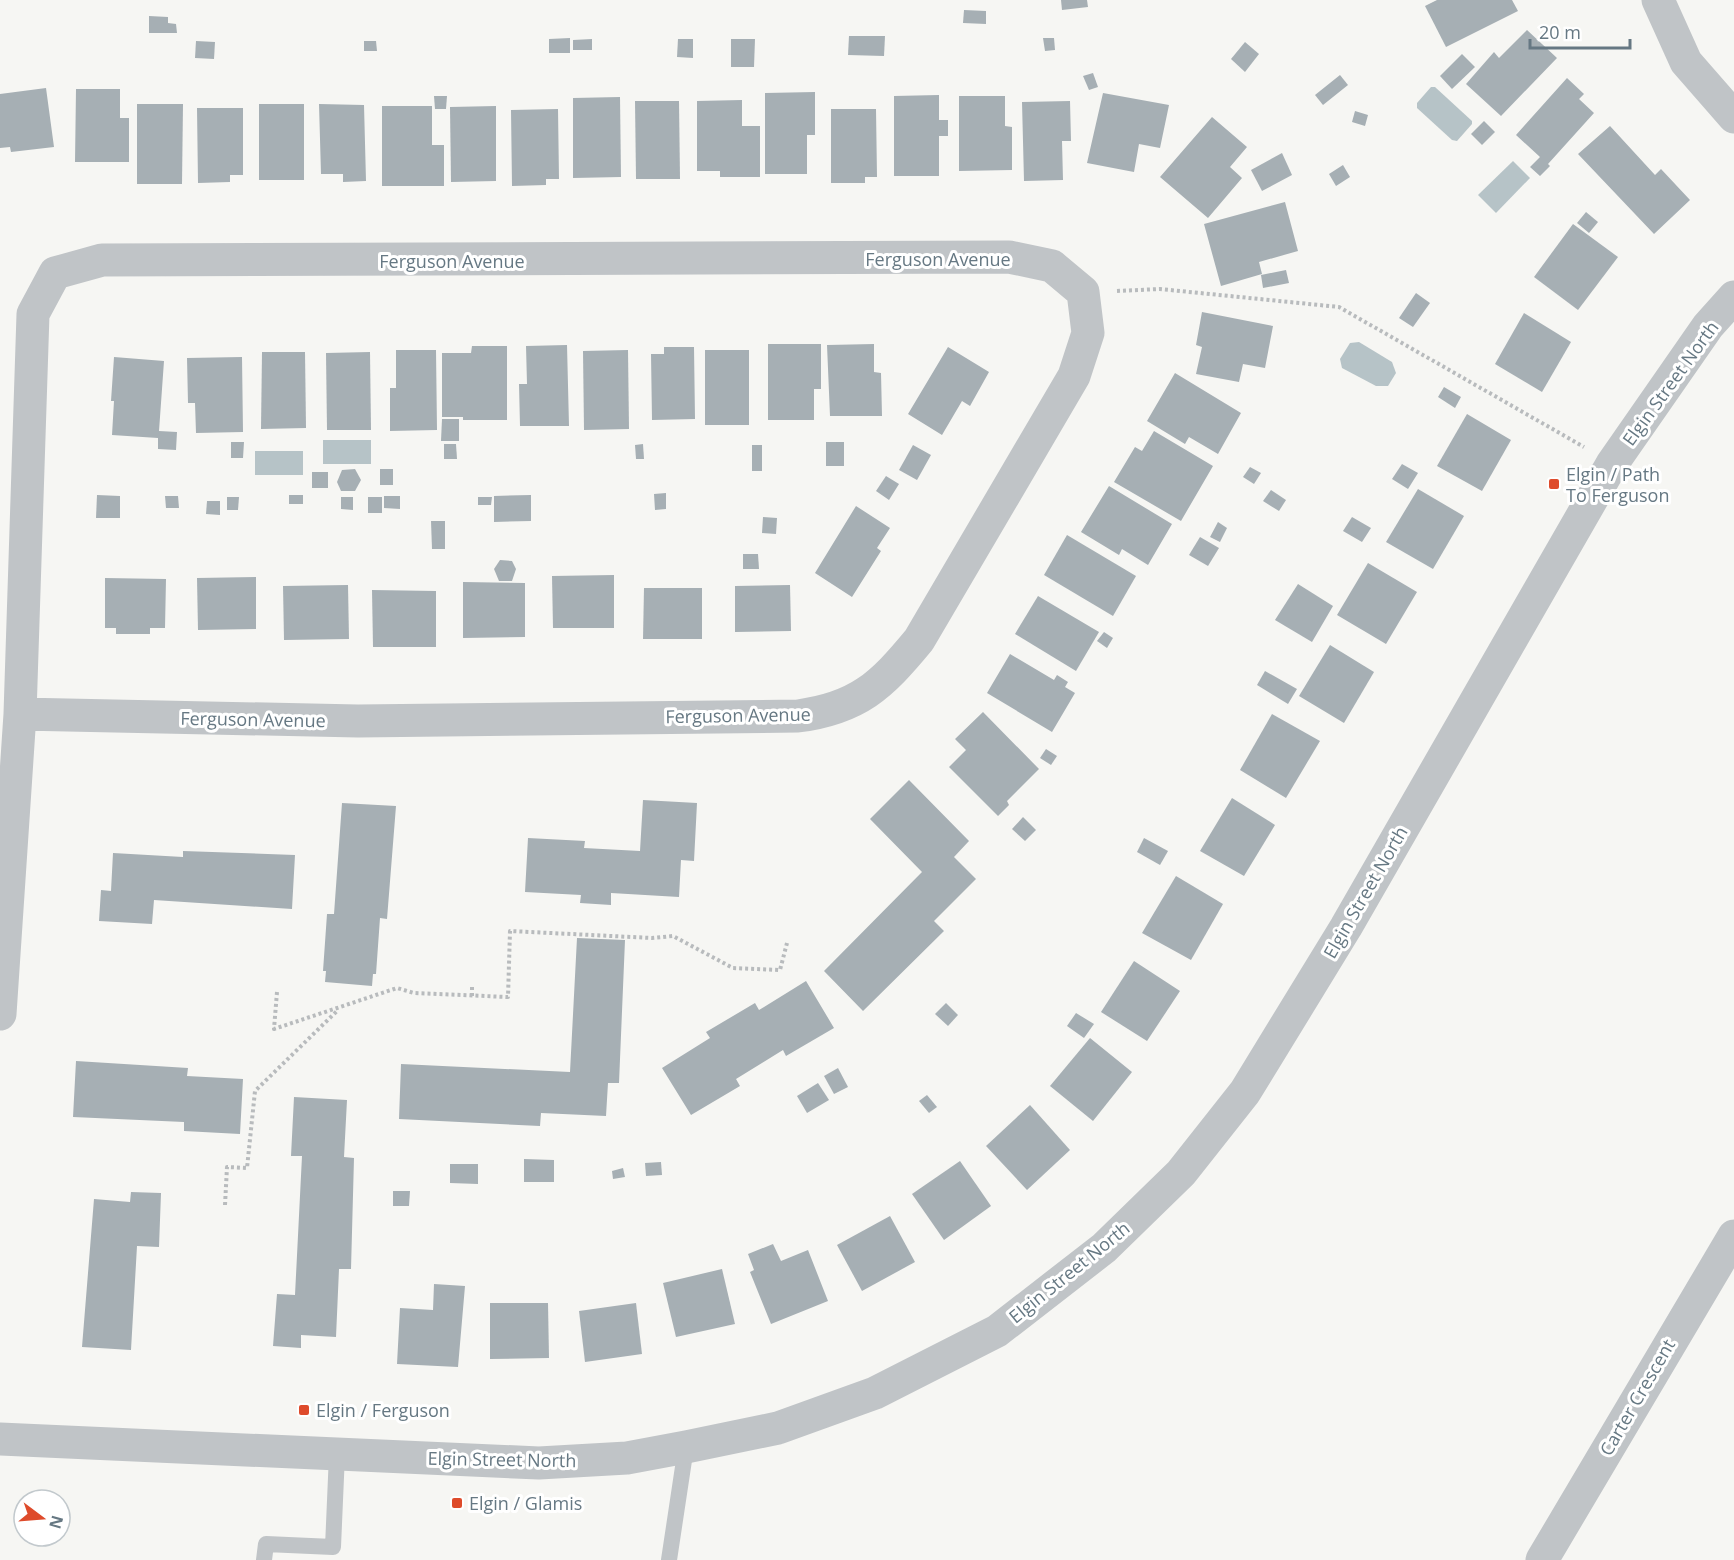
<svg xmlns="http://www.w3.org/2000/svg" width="1734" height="1560" font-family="'Open Sans',sans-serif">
  <rect width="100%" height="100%" fill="#f6f6f3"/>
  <g fill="#b6c3c7">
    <polygon points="1431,87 1435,87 1472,121 1472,124 1457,141 1452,140 1417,108 1417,103"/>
    <polygon points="1513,161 1530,178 1496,213 1478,195"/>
    <polygon points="1359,342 1392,362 1396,373 1388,386 1376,386 1342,368 1340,359 1350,343"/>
    <rect x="323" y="440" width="48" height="24"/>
    <rect x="255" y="451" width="48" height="24"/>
  </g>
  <g fill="#a6afb4">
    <polygon points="1061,0 1087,0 1088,7 1062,10"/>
    <polygon points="1437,0 1512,0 1518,11 1446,47 1425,6"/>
    <polygon points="964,10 986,11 986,24 963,23"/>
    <polygon points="149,16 168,17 168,23 176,24 177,33 149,33"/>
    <polygon points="1527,30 1557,58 1501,116 1466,84 1494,52 1499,58"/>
    <polygon points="849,36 885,36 884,56 848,55"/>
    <polygon points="570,38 570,53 549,53 549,39"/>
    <polygon points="1043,38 1054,38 1055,50 1045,51"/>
    <polygon points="592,39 592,50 573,50 573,40"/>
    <polygon points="678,39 693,39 693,58 677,57"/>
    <polygon points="731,39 755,39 754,67 731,67"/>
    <polygon points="196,41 215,42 214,59 195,58"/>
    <polygon points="364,41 376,41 377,51 364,51"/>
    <polygon points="1245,42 1259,54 1245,72 1231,59"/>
    <polygon points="1462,54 1475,67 1452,89 1440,76"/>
    <polygon points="1093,73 1098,87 1089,90 1083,76"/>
    <polygon points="1340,75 1348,85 1323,105 1315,95"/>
    <polygon points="1567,78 1584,94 1579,99 1594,113 1548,164 1550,166 1540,176 1530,167 1540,157 1516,135"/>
    <polygon points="46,88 54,147 11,152 10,147 0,148 0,94"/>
    <polygon points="76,89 120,89 120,118 129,118 129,162 75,162"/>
    <polygon points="815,92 815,135 807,135 807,174 765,174 765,93"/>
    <polygon points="1103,93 1169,105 1160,148 1139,144 1134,172 1087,163"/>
    <polygon points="939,95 939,120 948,120 948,136 939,136 939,176 894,176 894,96"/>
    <polygon points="434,96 447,96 446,109 435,109"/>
    <polygon points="959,96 1005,96 1005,126 1012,127 1012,170 959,171"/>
    <polygon points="620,97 621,177 573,178 573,98"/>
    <polygon points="742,100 742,126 760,126 760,177 720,177 720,171 697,171 697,101"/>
    <polygon points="635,101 679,101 680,179 636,179"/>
    <polygon points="1070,101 1071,141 1062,141 1063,180 1024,181 1022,102"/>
    <polygon points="137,104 183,104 182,184 137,184"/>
    <rect x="259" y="104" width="45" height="76"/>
    <polygon points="319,104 364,105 366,181 343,182 343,174 321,174"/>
    <polygon points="382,106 432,106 432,145 444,145 444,186 382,186"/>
    <polygon points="496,106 496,181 451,182 450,107"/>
    <polygon points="197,108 243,108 243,175 230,175 230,182 198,183"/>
    <polygon points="558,109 559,179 546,179 546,185 512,186 511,110"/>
    <polygon points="831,109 876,109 877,177 865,177 865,183 831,183"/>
    <polygon points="1355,111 1368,115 1365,126 1352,122"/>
    <polygon points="1212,117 1247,147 1230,167 1242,178 1208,218 1160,177"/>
    <polygon points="1484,121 1495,132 1482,145 1471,134"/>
    <polygon points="1610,126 1655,175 1661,169 1690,200 1654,234 1578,154"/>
    <polygon points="1282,153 1292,175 1262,191 1251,170"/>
    <polygon points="1343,165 1350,177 1336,186 1329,174"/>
    <polygon points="1285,202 1298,251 1259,262 1262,274 1221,286 1204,224"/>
    <polygon points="1586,212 1598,222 1589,233 1577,223"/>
    <polygon points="1573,224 1618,257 1578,310 1534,277"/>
    <polygon points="1286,270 1289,283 1263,288 1261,275"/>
    <polygon points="1416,293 1430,303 1413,327 1399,318"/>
    <polygon points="1202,312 1273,326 1265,368 1243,364 1239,382 1196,374 1202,347 1196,345"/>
    <polygon points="1524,313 1571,342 1542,392 1495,364"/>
    <polygon points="768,344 821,344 821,389 814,389 814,420 768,420"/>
    <polygon points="874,344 874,372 881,373 882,416 830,416 827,345"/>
    <polygon points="567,345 569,426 520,426 519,384 527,384 526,346"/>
    <polygon points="472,346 507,346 507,420 463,420 463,417 442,417 442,353 471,353"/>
    <polygon points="664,347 694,347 695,419 652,420 651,354 664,354"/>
    <polygon points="948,347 989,372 970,406 962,401 942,435 908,414"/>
    <polygon points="396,350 436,350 437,430 390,431 390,388 396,388"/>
    <polygon points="628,350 629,429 584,430 583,351"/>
    <rect x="705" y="350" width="44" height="75"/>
    <polygon points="262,352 305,352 306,428 261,429"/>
    <polygon points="370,352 371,430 327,430 326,353"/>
    <polygon points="114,357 164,361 159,431 177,432 176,450 158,449 158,438 112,435 114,401 111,401"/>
    <polygon points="242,357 243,432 196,433 195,403 188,403 187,358"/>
    <polygon points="1175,373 1241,413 1218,454 1189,437 1185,444 1147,421"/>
    <polygon points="1444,387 1461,397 1455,408 1438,397"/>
    <polygon points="1467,414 1511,440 1482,491 1437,466"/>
    <polygon points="442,419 459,419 459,441 441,441"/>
    <polygon points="1154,431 1213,466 1181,521 1114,482 1135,447 1142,451"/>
    <polygon points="231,442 244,442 243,458 231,458"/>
    <rect x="826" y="442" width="18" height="24"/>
    <polygon points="444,444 456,444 457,459 444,459"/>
    <polygon points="643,444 644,459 636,459 635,445"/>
    <rect x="752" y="445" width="10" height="26"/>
    <polygon points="913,445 931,455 917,480 899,470"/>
    <polygon points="1402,464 1418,473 1408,489 1392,479"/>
    <polygon points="1250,467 1261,473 1254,484 1243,477"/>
    <polygon points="355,469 361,480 355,491 341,491 337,482 342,470"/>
    <rect x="380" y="469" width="13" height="16"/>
    <rect x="312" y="472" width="16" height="16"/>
    <polygon points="886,476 899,484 889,500 876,491"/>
    <polygon points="1109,486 1172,524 1148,565 1122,549 1119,555 1081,532"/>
    <polygon points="1418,489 1464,516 1433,569 1386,542"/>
    <polygon points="1271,490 1286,500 1279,511 1263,501"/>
    <polygon points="666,493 666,509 655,510 654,494"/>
    <polygon points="97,495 120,496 120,518 96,518"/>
    <rect x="289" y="495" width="14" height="9"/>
    <polygon points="531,495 531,521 494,522 494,496"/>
    <polygon points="165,496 178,496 179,508 166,508"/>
    <polygon points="384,496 400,496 400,509 384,508"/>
    <polygon points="227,497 239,497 238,510 227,510"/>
    <polygon points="341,497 353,497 353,510 341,509"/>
    <rect x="368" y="497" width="14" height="16"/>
    <polygon points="478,497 492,497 491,505 478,505"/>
    <polygon points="207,501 220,501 220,515 206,514"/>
    <polygon points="856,506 890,528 877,548 881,551 852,597 815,573"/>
    <polygon points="763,517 777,518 776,534 762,533"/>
    <polygon points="1352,517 1371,528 1362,542 1343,531"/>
    <polygon points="431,521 445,521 445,549 432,549"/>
    <polygon points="1218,522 1227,528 1220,542 1210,537"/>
    <polygon points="1067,535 1136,576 1113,616 1044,575"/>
    <polygon points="1200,537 1219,548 1208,566 1189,555"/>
    <polygon points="743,554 758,554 759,569 743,569"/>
    <polygon points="500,560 512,561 516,569 512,581 499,581 494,569"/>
    <polygon points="1368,563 1417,592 1386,644 1337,615"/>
    <polygon points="614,575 614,628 553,628 552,576"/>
    <polygon points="256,577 256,629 198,630 197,578"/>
    <polygon points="105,578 166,579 165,628 150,628 150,634 116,634 116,628 105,628"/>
    <polygon points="463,582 525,583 525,637 463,638"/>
    <polygon points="1298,584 1333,606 1312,642 1275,620"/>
    <polygon points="348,585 349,639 284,640 283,586"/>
    <polygon points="790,585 791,631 735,632 735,586"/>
    <polygon points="644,588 702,588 702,639 643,639"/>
    <polygon points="372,590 436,591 436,647 373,647"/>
    <polygon points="1038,596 1099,632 1076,671 1015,634"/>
    <polygon points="1104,632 1113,638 1107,648 1097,641"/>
    <polygon points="1330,645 1374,672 1344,723 1299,696"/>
    <polygon points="1010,654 1054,680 1057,675 1068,682 1065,687 1075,693 1052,732 987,693"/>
    <polygon points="1265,671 1297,689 1288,704 1257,685"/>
    <polygon points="983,712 1039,769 1007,801 1009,805 998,816 949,767 966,750 955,739"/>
    <polygon points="1272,714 1320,741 1286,798 1240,770"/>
    <polygon points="1046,749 1057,756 1051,765 1040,758"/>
    <polygon points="909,780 969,841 954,857 976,879 934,921 944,931 863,1011 824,971 922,872 870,819"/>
    <polygon points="1232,798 1275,825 1244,876 1200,851"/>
    <polygon points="643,800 697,803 694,861 681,860 679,897 611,893 611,905 580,903 581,895 525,892 528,838 585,841 584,848 640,851"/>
    <polygon points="342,803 396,806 387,919 380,918 376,974 373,974 372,986 325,982 326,971 323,971 327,914 334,914"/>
    <polygon points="1023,817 1036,830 1025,841 1012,829"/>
    <polygon points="1144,838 1168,851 1160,865 1137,852"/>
    <polygon points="183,851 295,855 292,909 154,900 152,924 99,921 101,890 111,891 113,853 183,857"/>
    <polygon points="1176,876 1223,904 1191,960 1142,933"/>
    <polygon points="577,938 625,940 619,1083 608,1083 606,1116 541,1113 540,1126 399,1119 401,1064 570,1072"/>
    <polygon points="1134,961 1180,991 1147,1041 1101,1012"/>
    <polygon points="806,981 834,1028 786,1056 783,1050 736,1079 740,1086 691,1115 662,1068 710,1038 706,1032 755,1003 759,1010"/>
    <polygon points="946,1003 958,1015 948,1026 935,1014"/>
    <polygon points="1076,1013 1094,1024 1084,1038 1067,1026"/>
    <polygon points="1090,1038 1132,1072 1093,1121 1050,1086"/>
    <polygon points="76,1061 188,1068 187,1076 243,1079 240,1134 184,1131 184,1122 73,1117"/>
    <polygon points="838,1068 848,1087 834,1094 824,1076"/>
    <polygon points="818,1083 829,1100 807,1113 797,1096"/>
    <polygon points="927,1095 937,1107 929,1113 919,1101"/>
    <polygon points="294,1097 347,1100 344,1157 354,1158 351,1269 339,1269 336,1337 301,1335 301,1348 273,1346 277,1294 295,1295 302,1156 291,1156"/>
    <polygon points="1030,1105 1070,1150 1027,1190 986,1146"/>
    <polygon points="524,1159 554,1160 554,1182 524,1182"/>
    <polygon points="960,1161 991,1206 944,1240 912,1194"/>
    <polygon points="661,1162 662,1175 646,1176 645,1163"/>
    <polygon points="450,1164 478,1164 478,1184 450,1183"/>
    <polygon points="623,1168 625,1177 613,1179 612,1171"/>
    <polygon points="393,1191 410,1191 409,1206 393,1206"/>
    <polygon points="131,1192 161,1193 159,1247 137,1246 131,1350 82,1347 94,1199 130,1202"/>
    <polygon points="890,1216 915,1262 862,1291 837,1245"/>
    <polygon points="773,1244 781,1261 808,1250 828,1301 771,1324 750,1272 754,1270 748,1254"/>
    <polygon points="722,1269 735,1324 676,1337 663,1283"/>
    <polygon points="434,1284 465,1286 458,1367 397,1364 400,1308 433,1310"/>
    <polygon points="490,1303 548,1303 549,1358 490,1359"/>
    <polygon points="636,1303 642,1354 585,1362 579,1311"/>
  </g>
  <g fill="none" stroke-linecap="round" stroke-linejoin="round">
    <g stroke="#b8bbbd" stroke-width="4" stroke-dasharray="3 3" stroke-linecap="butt">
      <polyline points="1117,291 1160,289 1339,307 1584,447"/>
      <polyline points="277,992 274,1029 397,988 414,993 508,997 510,931 652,938 673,936 733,968 780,970 787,943"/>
      <polyline points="472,996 472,985"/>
      <polyline points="225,1205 227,1167 247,1168 255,1091 338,1010"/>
    </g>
    <g stroke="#c0c4c7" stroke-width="16">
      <polyline points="264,1560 266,1544 333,1547 337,1454"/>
      <polyline points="669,1560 686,1447"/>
    </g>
    <g stroke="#c0c4c7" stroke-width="33">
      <polyline points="1658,0 1686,62 1734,117"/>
      <path d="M 0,1014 L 20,714 L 33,314 L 55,273 L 102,260 L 1009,257 L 1052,266 L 1083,292 L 1088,333 L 1074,376 L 919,640 C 881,686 858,708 798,716 L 358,721 L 20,714"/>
      <polyline points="1542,1560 1734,1236"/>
    </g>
    <polyline stroke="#c0c4c7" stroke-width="33" points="0,1439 539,1463 627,1458 686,1447 778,1428 875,1393 997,1331 1104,1248 1181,1173 1245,1092 1346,927 1612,464 1708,326 1734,297"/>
  </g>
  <g fill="#de4b2b" stroke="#fff" stroke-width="2">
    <rect x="1548" y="478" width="12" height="12" rx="3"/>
    <rect x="298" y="1404" width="12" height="12" rx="3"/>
    <rect x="451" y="1497" width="12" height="12" rx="3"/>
  </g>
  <g text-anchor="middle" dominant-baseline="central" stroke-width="6" stroke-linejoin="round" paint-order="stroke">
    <g font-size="18" fill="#667883" stroke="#fff">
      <text x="938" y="259">Ferguson Avenue</text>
      <text x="452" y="261">Ferguson Avenue</text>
      <text transform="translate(1670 383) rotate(-54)">Elgin Street North</text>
      <text transform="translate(738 715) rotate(-1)">Ferguson Avenue</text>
      <text transform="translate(253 719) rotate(1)">Ferguson Avenue</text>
      <text transform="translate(1365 892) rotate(-60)">Elgin Street North</text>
      <text transform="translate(1069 1272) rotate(-39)">Elgin Street North</text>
      <text transform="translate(1637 1397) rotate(-60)">Carter Crescent</text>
      <text transform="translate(502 1459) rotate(1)">Elgin Street North</text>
    </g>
    <g font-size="18" fill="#667883" stroke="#fff" text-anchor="start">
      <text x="1566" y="474">Elgin / Path<tspan x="1566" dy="21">To Ferguson</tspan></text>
      <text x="316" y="1410">Elgin / Ferguson</text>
      <text x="469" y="1503">Elgin / Glamis</text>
    </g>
  </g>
  <g transform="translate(42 1518) rotate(106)"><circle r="28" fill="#ffffff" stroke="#c2c9cd" stroke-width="1.5"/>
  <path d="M0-4.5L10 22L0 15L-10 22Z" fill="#de4b2b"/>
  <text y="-9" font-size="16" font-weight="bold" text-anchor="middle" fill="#667883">N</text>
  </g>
  <path d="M1530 39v9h100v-9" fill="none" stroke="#667883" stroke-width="3"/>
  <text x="1539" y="39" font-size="18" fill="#667883" stroke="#ffffff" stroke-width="4.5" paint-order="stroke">20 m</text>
</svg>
